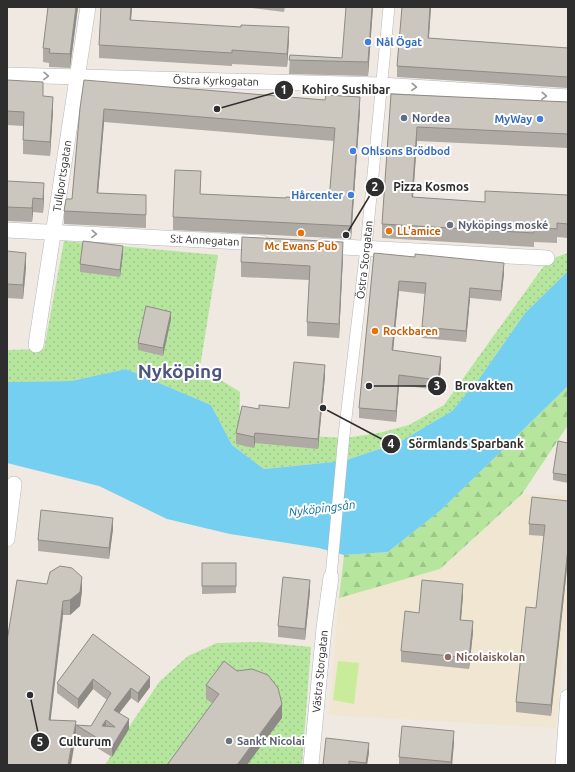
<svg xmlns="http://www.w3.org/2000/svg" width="575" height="772" font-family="Ubuntu,sans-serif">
  <defs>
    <pattern id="forest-firs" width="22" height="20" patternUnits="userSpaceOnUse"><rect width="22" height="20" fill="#b6e59e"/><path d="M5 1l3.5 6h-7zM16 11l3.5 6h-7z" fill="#9dc588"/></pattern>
    <pattern id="park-dots" width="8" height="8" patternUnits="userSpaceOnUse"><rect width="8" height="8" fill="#b6e59e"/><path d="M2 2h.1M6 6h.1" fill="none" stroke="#9dc588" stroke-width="1.8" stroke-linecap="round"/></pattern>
  </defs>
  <rect width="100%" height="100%" fill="#efe9e1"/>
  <polygon fill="#f0e6d1" points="522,494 568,496 568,594 556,728 329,715 339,598 440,569"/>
  <polygon fill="url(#forest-firs)" points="568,386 568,425 522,494 440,569 339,598 344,555 388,552 441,510"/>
  <g fill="url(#park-dots)">
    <polygon points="64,241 218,255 200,367 240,392 239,432 345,438 379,433 409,425 444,405 548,260 568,253 568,271 525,313 479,379 452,411 398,443 343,461 264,469 232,445 211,405 126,369 71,381 7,382 7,350 44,349"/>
    <polygon points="260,642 311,647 302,765 105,765 133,721 160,681 188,656 217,643"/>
  </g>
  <polygon fill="#c9ec9a" points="338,661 359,663 354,704 333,700"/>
  <polygon fill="#75cff0" points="568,271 568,386 441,510 388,552 344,555 319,548 230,534 167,519 99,486 7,463 7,382 71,381 126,369 211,405 232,445 264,469 343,461 398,443 452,411 479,379 525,313"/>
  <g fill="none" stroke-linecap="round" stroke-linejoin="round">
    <g stroke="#b4b7c1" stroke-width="12">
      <g id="pedestrian">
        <path id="s1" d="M 331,577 L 344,435 L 366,248 L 389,7"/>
      </g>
    </g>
    <g stroke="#b4b7c1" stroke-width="16">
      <g id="minor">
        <path id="s2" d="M 7,75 L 381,85 L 568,97"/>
        <path id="s3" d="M 7,230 L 262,243"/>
        <polyline points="324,246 547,258"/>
        <path id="s4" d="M 36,345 L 88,7"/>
        <polyline points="7,539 14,484"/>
        <path id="s5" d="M 311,765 L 324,628 L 331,577"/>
        <polyline points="563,765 568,697"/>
      </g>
    </g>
    <use href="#pedestrian" stroke="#fff" stroke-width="11"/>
    <use href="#minor" stroke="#fff" stroke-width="15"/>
  </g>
  <g fill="#afaba4">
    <polygon points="48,7 78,7 70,68 49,67 49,63 43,62 43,48"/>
    <polygon points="101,7 132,7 131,20 289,40 287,67 232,64 232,66 99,58 99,45"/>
    <polygon points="244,7 285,7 284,12"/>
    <polygon points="373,7 368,76 289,74 290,55 342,58"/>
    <polygon points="402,7 431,7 429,38 568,48 568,88 397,77 397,66"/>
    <polygon points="7,80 43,96 53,111 50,156 23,154 23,126 7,125"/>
    <polygon points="391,94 568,102 568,148 417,141 413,197 485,202 568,195 568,238 557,237 557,243 534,242 534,247 382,238 382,224"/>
    <polygon points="80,108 360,110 351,239 173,230 173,217 201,184 200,194 329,200 334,141 104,122 98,193 146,208 146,228 64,224 64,211 72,199"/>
    <polygon points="7,181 44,197 43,213 33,212 32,222 7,221"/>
    <polygon points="7,251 26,267 23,299 7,298"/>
    <polygon points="374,253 504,273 501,301 470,298 466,342 422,338 422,327 425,294 399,291 393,351 441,368 438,390 399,385 396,422 359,418 359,408"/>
    <polygon points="123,254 120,277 80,272 80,264"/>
    <polygon points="343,256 339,338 307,336 307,322 309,280 241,277 241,262"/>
    <polygon points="171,319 163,356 138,350 138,343"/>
    <polygon points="325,376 318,449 255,443 254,448 236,444 236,433 259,409 289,408"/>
    <polygon points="568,443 568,483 553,480 553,473"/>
    <polygon points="568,501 568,559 551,716 516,712 516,702 536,608 544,536 529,535 529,524"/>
    <polygon points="113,529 109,559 38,551 38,540"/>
    <polygon points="202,563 236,563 236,593 202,594"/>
    <polygon points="17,580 82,591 80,606 70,615 63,615 50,720 76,735 7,765"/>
    <polygon points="310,591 305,640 278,637 278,626"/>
    <polygon points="463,595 461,620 473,632 469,669 401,662 401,651 419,613"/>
    <polygon points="93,634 150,687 138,703 131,698 119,713 129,729 112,757 76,735 76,725 91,726 107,700 93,689 78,709 57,693 57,683"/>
    <polygon points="206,685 282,718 212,703 206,699"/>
    <polygon points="454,742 452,765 399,765 399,757"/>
    <polygon points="369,752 367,765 323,765"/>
  </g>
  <g fill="#8e8b86">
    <polygon points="76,7 78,7 70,68 70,54"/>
    <polygon points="131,7 132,7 130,33 130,20"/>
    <polygon points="372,7 373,7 368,76 368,62"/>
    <polygon points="430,7 431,7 428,49 428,38"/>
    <polygon points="289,27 289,40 287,67 287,54"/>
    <polygon points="53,97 53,111 50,156 50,142"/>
    <polygon points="360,97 360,110 351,239 351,226"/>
    <polygon points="104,109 104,122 97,206 97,193"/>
    <polygon points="417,127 417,141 412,211 412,197"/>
    <polygon points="44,183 44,197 43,213 43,199"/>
    <polygon points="33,198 33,212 32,222 32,208"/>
    <polygon points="343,242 343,256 339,338 339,324"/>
    <polygon points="123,246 123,254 120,277 120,270"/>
    <polygon points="26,253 26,267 23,299 23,285"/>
    <polygon points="504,263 504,273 501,301 501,291"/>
    <polygon points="399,281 399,291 392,361 392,350"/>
    <polygon points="470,288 470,298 466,342 466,331"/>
    <polygon points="171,312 171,319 163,356 163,348"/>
    <polygon points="441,357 441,368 438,390 438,380"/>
    <polygon points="325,365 325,376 318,449 318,439"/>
    <polygon points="399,375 399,385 396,422 396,411"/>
    <polygon points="255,433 255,443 254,448 254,437"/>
    <polygon points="113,518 113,529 109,559 109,548"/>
    <polygon points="568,548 568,559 551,716 551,705"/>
    <polygon points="82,577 82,591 80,606 70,615 70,600"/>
    <polygon points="310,580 310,591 305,640 305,629"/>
    <polygon points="463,584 463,595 460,631 460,620"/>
    <polygon points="63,601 63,615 49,734 49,720"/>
    <polygon points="473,621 473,632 469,669 469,658"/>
    <polygon points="150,677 150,687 138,703 138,693"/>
    <polygon points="93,679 93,689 78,709 78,699"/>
    <polygon points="131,688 131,698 114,720 114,710"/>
    <polygon points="282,704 282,718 247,765 237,765"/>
    <polygon points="129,719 129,729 112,757 112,747"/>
    <polygon points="106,720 106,730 102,726"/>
    <polygon points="76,721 76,735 71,765 68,765"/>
    <polygon points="454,731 454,742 452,765 451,765"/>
    <polygon points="369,743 369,752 367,765 366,765"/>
  </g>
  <g fill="#cbc7bf" stroke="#8e8b86" fill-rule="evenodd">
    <polygon points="48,7 76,7 70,54 49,53 50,49 43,48"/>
    <polygon points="101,7 131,7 130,20 241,27 241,25 289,27 287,54 232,50 232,53 99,45"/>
    <polygon points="346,7 372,7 368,62 289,60 290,55 342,58"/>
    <polygon points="402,7 430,7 428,38 568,48 568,77 397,66"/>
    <polygon points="7,80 43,82 43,96 53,97 50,142 23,140 24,112 7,111"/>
    <polygon points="84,80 325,100 326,95 360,97 351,226 173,217 175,170 201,171 200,194 286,198 286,197 329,200 335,128 104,109 97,193 146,195 146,215 64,211 66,199 72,199 80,108"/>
    <polygon points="391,94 568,102 568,134 417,127 412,197 485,202 485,191 568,195 568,224 557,223 557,229 534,227 534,233 382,224"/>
    <polygon points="7,181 44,183 43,199 33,198 32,208 7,207"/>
    <polygon points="242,237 343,242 339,324 307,322 310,266 241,262"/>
    <polygon points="83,241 123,246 120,270 80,264"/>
    <polygon points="7,251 26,253 23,285 7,284"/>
    <polygon points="374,253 415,257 415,254 504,263 501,291 470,288 466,331 422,327 426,283 399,281 392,350 441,357 438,380 399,375 396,411 359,408"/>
    <polygon points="146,306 171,312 163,348 138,343"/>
    <polygon points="294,362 325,365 318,439 255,433 254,437 236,433 242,406 259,409 259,405 289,408"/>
    <polygon points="558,441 568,443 568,475 553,473"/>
    <polygon points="532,497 568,501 568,548 551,705 516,702 526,607 536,608 545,525 529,524"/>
    <polygon points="41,510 113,518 109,548 38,540"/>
    <rect x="202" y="563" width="34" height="23"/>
    <polygon points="60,566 72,568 82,577 80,592 70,600 63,601 49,720 76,721 68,765 7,765 7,641 17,580 47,584 50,572"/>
    <polygon points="283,577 310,580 305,629 278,626"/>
    <polygon points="422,580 463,584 460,620 473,621 469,658 401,651 405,611 419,613"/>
    <path d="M 93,634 L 150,677 L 138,693 L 131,688 L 114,710 L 129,719 L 112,747 L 76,725 L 91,726 L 111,693 L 93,679 L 78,699 L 57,683 ZM 106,720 L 115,727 L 102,726 Z"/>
    <polygon points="224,661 237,671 252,669 268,675 278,688 282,704 237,765 167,765 219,694 206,685"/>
    <polygon points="402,726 454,731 451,762 399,757"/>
    <polygon points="326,738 369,743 366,763 349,761 349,765 323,765"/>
  </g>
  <defs><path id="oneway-chevron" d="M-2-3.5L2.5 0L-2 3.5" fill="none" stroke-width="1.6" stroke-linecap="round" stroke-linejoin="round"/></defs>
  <g stroke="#969696">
    <use href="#oneway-chevron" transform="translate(46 76) rotate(2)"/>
    <use href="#oneway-chevron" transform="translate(414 87) rotate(4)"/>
    <use href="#oneway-chevron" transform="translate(544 96) rotate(4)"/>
    <use href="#oneway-chevron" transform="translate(94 234) rotate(3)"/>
  </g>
  <g fill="#3f7fe0" stroke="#fff" stroke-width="1.5">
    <circle cx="368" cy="42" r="4"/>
    <circle cx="540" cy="119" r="4"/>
    <circle cx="353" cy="151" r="4"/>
    <circle cx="351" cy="195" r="4"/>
  </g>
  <circle fill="#5c6f8a" stroke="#fff" stroke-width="1.5" cx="404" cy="118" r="4"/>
  <g fill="#6b7280" stroke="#fff" stroke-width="1.5">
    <circle cx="450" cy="225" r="4"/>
    <circle cx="229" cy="741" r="4"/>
  </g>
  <g fill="#e8710a" stroke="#fff" stroke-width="1.5">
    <circle cx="389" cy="231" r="4"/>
    <circle cx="301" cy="233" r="4"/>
    <circle cx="375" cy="331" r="4"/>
  </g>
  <circle fill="#8d6e63" stroke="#fff" stroke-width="1.5" cx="448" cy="657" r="4"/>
  <g text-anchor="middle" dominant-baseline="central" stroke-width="4" stroke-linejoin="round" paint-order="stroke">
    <g font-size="11" font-weight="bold" fill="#366cbe" stroke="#fff" text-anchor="start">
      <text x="376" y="42">Nål Ögat</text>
      <text x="532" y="119" text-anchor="end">MyWay</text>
      <text x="361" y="151">Ohlsons Brödbod</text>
      <text x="343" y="195" text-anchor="end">Hårcenter</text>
    </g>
    <g font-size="11" fill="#2e2e2e" stroke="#fff">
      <text stroke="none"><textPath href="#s2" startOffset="209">Östra Kyrkogatan</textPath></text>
      <text stroke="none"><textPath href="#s4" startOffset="171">Tullportsgatan</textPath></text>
      <text stroke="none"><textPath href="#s3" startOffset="198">S:t Annegatan</textPath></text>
      <text stroke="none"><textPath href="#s1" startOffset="319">Östra Storgatan</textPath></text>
      <text stroke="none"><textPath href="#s5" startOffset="94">Västra Storgatan</textPath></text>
    </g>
    <g font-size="11" font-weight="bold" fill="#4e5e75" stroke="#fff" text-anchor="start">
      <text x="412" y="118">Nordea</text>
    </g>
    <g font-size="11" font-weight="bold" fill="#5b616d" stroke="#fff" text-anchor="start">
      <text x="458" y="225">Nyköpings moské</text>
      <text x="237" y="741">Sankt Nicolai</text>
    </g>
    <g font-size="11" font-weight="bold" fill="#c56008" stroke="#fff" text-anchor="start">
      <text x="397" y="231">LL'amice</text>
      <text x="301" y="246" text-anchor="middle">Mc Ewans Pub</text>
      <text x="383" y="331">Rockbaren</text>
    </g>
    <g font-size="11" font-weight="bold" fill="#785e54" stroke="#fff" text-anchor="start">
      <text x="456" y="657">Nicolaiskolan</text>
    </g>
    <g font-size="12" font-style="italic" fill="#0d6fa3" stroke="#fff">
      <text transform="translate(322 508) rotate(-7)">Nyköpingsån</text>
    </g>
    <g font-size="19" font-weight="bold" fill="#4d5680" stroke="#fff">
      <text x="180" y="371">Nyköping</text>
    </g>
  </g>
  <path fill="none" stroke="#2e2e2e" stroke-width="1.5" d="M217 109L284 90M346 235L375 187M369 386L437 386M323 408L391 444M30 695L40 742"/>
  <g fill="#2e2e2e" stroke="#fff" stroke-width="1.5">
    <circle cx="217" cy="109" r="4"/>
    <circle cx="346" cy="235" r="4"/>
    <circle cx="369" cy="386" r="4"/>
    <circle cx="323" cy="408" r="4"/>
    <circle cx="30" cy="695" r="4"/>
    <circle cx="284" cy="90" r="10"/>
    <circle cx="375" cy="187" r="10"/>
    <circle cx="437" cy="386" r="10"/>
    <circle cx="391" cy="444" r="10"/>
    <circle cx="40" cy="742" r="10"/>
  </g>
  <g font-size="12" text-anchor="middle" font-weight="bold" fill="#fff">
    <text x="284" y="94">1</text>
    <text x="375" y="191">2</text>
    <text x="437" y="390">3</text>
    <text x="391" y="448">4</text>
    <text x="40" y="746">5</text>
  </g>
  <g font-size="12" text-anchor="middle" font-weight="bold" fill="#2e2e2e" stroke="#fff" stroke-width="4" stroke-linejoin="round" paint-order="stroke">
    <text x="346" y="94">Kohiro Sushibar</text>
    <text x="431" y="191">Pizza Kosmos</text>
    <text x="484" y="390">Brovakten</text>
    <text x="466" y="448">Sörmlands Sparbank</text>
    <text x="85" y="746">Culturum</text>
  </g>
  <rect width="575" height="772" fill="none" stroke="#2e2e2e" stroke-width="16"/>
</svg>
